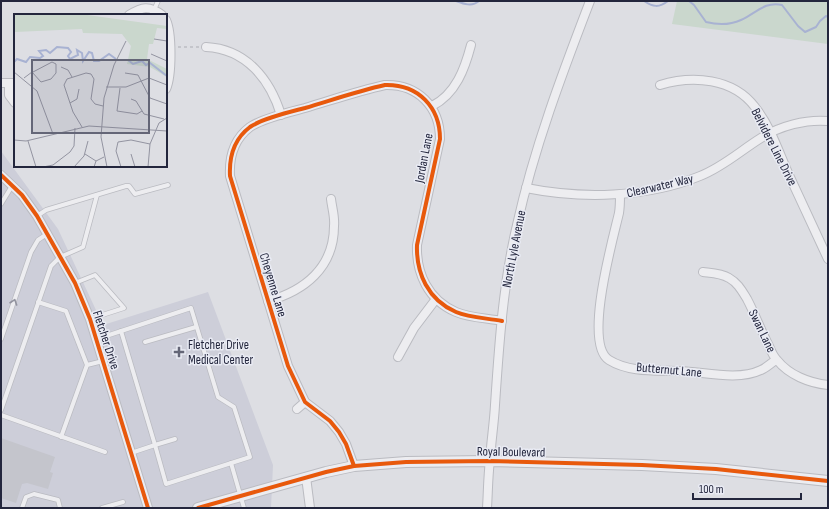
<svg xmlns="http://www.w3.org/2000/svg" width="829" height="509" font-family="'Sofia Sans Condensed',sans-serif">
  <rect width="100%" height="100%" fill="#dddee3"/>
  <polygon fill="#cdced9" points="1,151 58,229 103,325 208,292 273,465 271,508 1,508"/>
  <polygon fill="#cad7cd" points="677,1 828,1 828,44 672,24"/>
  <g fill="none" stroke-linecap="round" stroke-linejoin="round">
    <g stroke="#a8b2d2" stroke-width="2">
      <polyline points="359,1 368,1"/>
      <path d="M 456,1 C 464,4 472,7 479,1"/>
      <path d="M 644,1 C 653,7 659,8 668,1"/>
      <path d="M 689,1 L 694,5 L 706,22 C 718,25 730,25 741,20 C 756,13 765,1 782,5 L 798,26 L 805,32 L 816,27 L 820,21 L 826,16 L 828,17"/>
    </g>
  </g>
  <polygon fill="#c4c5cc" points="1,438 55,457 50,472 53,473 48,489 27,483 22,484 16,503 1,498"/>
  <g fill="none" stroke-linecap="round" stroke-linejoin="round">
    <g stroke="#babbc1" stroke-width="5.5">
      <g id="service">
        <polyline points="154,10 158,1"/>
        <polyline points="1,204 12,186"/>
        <polyline points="37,216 46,210 126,186 129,186 135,194 168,185"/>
        <polyline points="75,283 95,275 124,308 90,319"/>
        <polyline points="38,302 66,311 87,365"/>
        <polyline points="121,331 155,445 175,439"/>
        <polyline points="1,339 31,252 38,240 47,234"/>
        <polyline points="97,339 191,308 218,397 234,407 250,457 166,484 155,445 131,453"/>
        <polyline points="145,342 196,327"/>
        <polyline points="1,410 51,266 60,257 83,247 97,195"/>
        <polyline points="1,415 105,452"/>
        <polyline points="61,437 87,365 103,361"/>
        <polyline points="231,463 244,508"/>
        <polyline points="22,508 26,497 34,494 58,500 60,508"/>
        <polyline points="102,508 123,502"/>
      </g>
    </g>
    <g stroke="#babbc1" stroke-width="10">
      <g id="minor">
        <path d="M 129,15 C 142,7 149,5 162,15"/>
        <path d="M 166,20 C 172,33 172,75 166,89"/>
        <path d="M 206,47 C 246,49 270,79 281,115"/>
        <polyline points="1,83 15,83"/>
        <polyline points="9,83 9,95 15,103"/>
        <path d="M 660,85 C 693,75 733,78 755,107 C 771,127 779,153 789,175 C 802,203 815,231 828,259"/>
        <path d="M 432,106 C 456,94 465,68 471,45"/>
        <polyline points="1,175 22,195 37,216 75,283 90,319 148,508"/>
        <path d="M 526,188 C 581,199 647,198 700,176 C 723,167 740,151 761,138 C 780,126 806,119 828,121"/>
        <path d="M 620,195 C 620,201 620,207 619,213 C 613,239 583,344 609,360 C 630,373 657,370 680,371 C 705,372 738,381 761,370 C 766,368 771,363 776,360"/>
        <path d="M 703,272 C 712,273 721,273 729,278 C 738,283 742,291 747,299 C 755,314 761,331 769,346 C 771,351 773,356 777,360 C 789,375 809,383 828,385"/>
        <path d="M 268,301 C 304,291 334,268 334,226 C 335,217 332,208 331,199"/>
        <polyline points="398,357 414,328 436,299"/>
        <polyline points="297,409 305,402"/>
        <path d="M 354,466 L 346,444 L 339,432 L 330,421 L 305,402 L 288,366 L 230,176 C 229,157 234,139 250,127 C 263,118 290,112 305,108 C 332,100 358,91 385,85 C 418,84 440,107 440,139 L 417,245 C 416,273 428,300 456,312 C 470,318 487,318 502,321"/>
        <polyline points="306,477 310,508"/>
        <path d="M 487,508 C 488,492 488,476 490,460 C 491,442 494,424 495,405 C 499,345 503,284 517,225 C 534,148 562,74 590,1"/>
      </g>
    </g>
    <g stroke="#babbc1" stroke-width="12">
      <polyline id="tertiary" points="198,508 326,472 354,466 406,462 489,461 642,465 716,469 828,481"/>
    </g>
    <polyline stroke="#bcbdc4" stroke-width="1.5" stroke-dasharray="3 3" stroke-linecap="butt" points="178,47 200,47"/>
    <use href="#service" stroke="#ededf0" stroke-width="4"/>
    <use href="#minor" stroke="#ededf0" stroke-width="8"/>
    <use href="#tertiary" stroke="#ededf0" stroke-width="10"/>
    <g stroke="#e9ebf4" stroke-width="6">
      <g id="cycleway">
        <polyline points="1,175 22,195 37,216 75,283 90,319 148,508"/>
        <path d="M 354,466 L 346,444 L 339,432 L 330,421 L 305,402 L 288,366 L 230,176 C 229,157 234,139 250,127 C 263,118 290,112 305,108 C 332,100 358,91 385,85 C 418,84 440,107 440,139 L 417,245 C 416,273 428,300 456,312 C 470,318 487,318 502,321"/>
        <polyline points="198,508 326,472 354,466 406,462 489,461 642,465 716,469 828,481"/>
      </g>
    </g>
    <use href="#cycleway" stroke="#e8590c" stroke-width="4"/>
  </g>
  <defs><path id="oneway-chevron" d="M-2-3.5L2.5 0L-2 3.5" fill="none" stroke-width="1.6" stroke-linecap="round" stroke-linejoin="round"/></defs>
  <use stroke="#92939f" href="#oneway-chevron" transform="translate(14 302) rotate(-71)"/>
  <path fill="#646677" stroke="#e9ebf4" stroke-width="1.5" d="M177 346h4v4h4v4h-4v4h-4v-4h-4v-4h4z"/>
  <g text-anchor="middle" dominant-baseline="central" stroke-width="3" stroke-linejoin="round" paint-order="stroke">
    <g font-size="13" fill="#23263d" stroke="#e9ebf4">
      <text transform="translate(774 147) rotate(63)">Belvidere Line Drive</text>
      <text transform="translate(424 158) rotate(-79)">Jordan Lane</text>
      <text transform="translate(660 186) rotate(-13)">Clearwater Way</text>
      <text transform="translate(514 249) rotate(-79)">North Lyle Avenue</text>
      <text transform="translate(273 285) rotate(73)">Cheyenne Lane</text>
      <text transform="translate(762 331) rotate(64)">Swan Lane</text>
      <text transform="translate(106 340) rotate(72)">Fletcher Drive</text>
      <text transform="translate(669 370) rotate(5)">Butternut Lane</text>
      <text transform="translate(511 452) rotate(1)">Royal Boulevard</text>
    </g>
    <g font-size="13" fill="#23263d" stroke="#e9ebf4" text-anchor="start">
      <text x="188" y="345">Fletcher Drive<tspan x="188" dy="15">Medical Center</tspan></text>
    </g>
  </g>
  <g transform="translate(14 14)">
    <rect width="153" height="153" fill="#dddee3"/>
    <path d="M 0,0 L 66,0 L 153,12 L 153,15 L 143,14 L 139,30 L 135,30 L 133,45 L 153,55 L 153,63 L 136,53 L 113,50 L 117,32 L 108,20 L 69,19 L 68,15 L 1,18 Z" fill="#cad7cd"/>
    <path fill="none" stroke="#a8b2d2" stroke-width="2" d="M 105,46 L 114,46 L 119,50 L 128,47 L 132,51 L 136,49 L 153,62M 0,48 L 3,45 L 12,48 L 16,43 L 26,44 L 29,42 L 25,37 L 32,36 L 36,39 L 43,33 L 54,34 L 57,38 L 54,42 L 56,45 L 64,41 L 63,36 L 68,39 L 69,47 L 75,38 L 78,39 L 80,47 L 85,47 L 95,40 L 102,45"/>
    <path fill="none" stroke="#9394a1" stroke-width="1" d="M 140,25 L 153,27M 137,40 L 153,47M 47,53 L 54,56 L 58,63M 0,58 L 23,77 L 39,120M 111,59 L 124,61 L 136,84 L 153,90M 10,64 L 18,58 L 27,68 L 37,65 L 42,59 L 42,50 L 38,48 L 19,58M 92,73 L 112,73 L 135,64 L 153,71M 106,74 L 103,97 L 123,100 L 128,97M 117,85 L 122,87 L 130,100 L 150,105M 56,89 L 63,85 L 65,75M 68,113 L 59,98 L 50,71 L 53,65 L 72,59 L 77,60 L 80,65 L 77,85 L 81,90 L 89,92M 0,126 L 12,127 L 75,112 L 153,117M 14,127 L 22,153M 71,140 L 82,147M 117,140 L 121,153M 29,153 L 39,151 L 56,138 L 60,132 L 61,114M 60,153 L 70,142 L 74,127M 80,153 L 82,147 L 90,143M 93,153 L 87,123 L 90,84 L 100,51 L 112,27M 107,153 L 102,137 L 104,128 L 117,126 L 136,130M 134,153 L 136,130 L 145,109 L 153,104"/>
    <path fill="#646677" fill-opacity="0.15" stroke="#646677" stroke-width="2" d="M 18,46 L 135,46 L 135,119 L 18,119 Z"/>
    <rect width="153" height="153" fill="none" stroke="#23263d" stroke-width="2"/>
  </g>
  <rect width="829" height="509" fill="none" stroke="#23263d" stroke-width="4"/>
  <path d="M693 493v6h108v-6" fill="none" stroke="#23263d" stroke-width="2"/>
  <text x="699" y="493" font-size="12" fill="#23263d" stroke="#e9ebf4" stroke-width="3" paint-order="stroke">100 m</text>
</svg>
